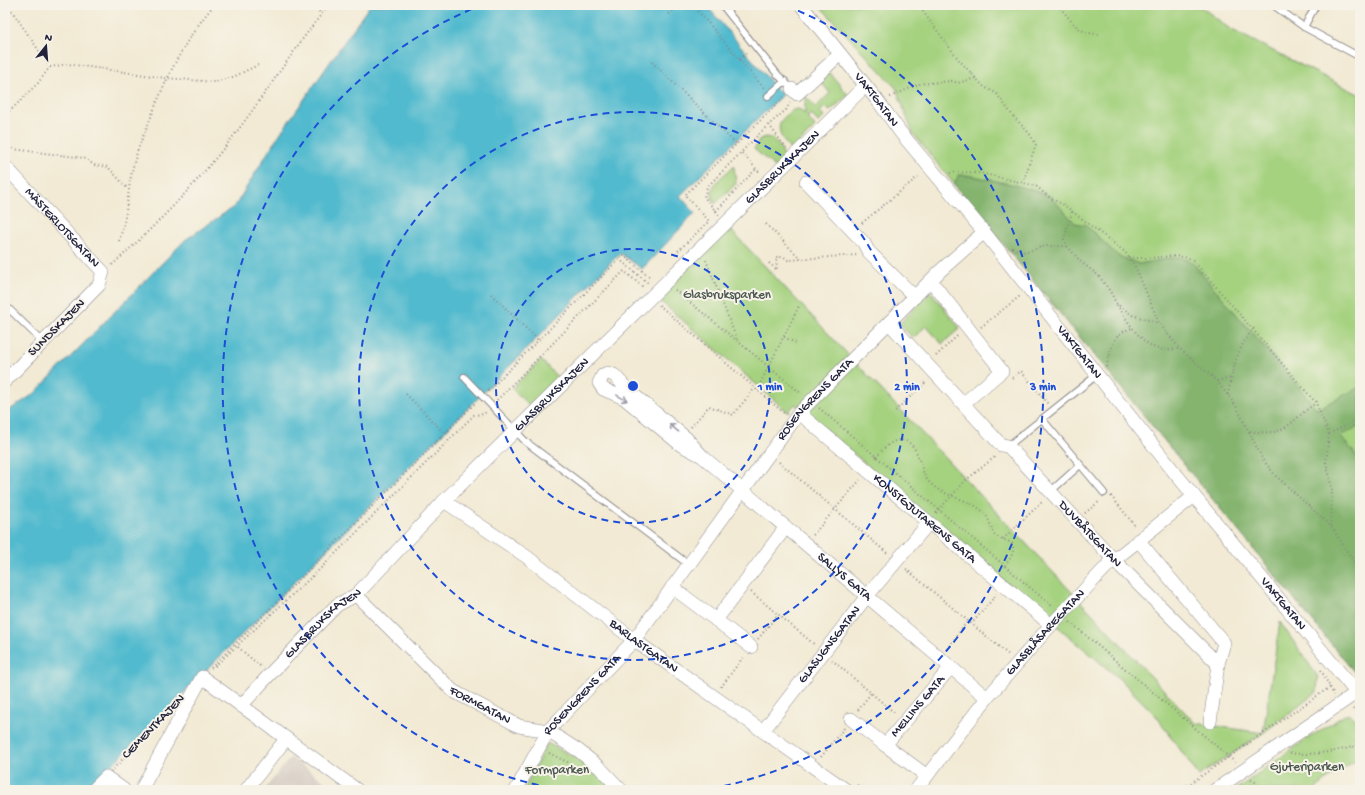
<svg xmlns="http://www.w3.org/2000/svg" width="1365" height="795" font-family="'Gochi Hand',sans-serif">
  <rect width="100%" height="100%" fill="#f7f3e8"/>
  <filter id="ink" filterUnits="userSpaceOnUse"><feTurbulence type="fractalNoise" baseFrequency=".025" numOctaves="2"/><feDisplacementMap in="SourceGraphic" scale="8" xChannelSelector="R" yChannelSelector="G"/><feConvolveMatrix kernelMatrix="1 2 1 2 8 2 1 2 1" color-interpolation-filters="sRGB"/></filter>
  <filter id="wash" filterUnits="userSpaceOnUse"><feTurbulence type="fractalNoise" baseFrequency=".012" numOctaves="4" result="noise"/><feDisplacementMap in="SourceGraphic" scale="16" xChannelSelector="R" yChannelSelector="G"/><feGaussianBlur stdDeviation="0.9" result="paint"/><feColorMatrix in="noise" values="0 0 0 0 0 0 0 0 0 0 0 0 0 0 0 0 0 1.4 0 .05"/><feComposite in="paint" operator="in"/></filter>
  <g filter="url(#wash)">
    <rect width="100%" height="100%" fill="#f2ead4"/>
    <polygon fill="#cdc2b9" points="291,757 336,790 264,790"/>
    <g fill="#a5d27f" stroke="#647a5d">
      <polygon points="819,5 1199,5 1230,29 1360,95 1360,679 913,134 896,88"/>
      <path d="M 829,72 L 848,95 L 830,111 L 825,107 L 820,112 L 824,117 L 818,122 L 811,114 L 807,117 L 815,127 L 791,151 C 782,139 772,126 787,115 C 791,111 793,109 799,109 L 805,114 L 805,96 L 816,107 L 830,93 L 821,82 Z"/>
      <path d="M 766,137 C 777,138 783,149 783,159 L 775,167 L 754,149 L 760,139 Z"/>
      <path d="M 734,166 L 736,184 L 715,204 C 705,187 722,177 734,166 Z"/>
      <polygon points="727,226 1195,723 1263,733 1280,622 1318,677 1317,692 1263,733 1199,776 1157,717 1122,681 795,404 788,412 658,299"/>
      <polygon points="931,292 960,328 942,344 926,326 913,338 899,324"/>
      <polygon points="541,360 560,380 532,409 512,388"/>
      <polygon points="1348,713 1360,723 1360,758 1334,774 1314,790 1235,790 1305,740"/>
      <polygon points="547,743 580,760 617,790 524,790"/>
    </g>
    <polygon fill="#84b46e" stroke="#536b54" points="959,175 973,176 1015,185 1050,196 1075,223 1086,225 1118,256 1139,264 1178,257 1191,261 1317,409 1360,387 1360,426 1340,436 1360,460 1360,679 954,184"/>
    <polygon fill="#51bace" stroke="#3a6e84" points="370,5 706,5 782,95 680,196 695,213 642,269 620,253 505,371 87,790 5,790 5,413 34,394 185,240 235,206 275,141"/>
  </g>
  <g filter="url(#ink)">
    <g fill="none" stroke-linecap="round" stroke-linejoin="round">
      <g stroke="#8a8688" stroke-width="8">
        <g id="lane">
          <polyline points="722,5 778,75 792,89"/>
          <polyline points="1273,5 1304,27 1360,57"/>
          <polyline points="1304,27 1316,5"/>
          <polyline points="768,96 785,81"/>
          <polyline points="5,305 43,342"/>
          <polyline points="464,377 526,442 688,564"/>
          <polyline points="1042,419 1104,493"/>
          <polyline points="1008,446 1097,375"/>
          <polyline points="1050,492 1080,465"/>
        </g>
      </g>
      <g stroke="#8a8688" stroke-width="14">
        <g id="street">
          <path id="s1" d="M 801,5 L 878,101 L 901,133 L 984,232 L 1175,473 L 1360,697"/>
          <polyline points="792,89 797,94 839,55"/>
          <path id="s2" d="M 5,166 L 103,272 L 99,285 L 5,381"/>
          <polyline points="806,182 864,243 868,251 915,297"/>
          <polyline points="931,281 1002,371 964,403"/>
          <path id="s3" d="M 889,323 L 1001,445 L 1008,446 L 1114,560 L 1218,664"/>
          <path id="s4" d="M 799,413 L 1051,625"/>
          <path id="s5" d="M 702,456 L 681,445 L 624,398 L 603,389 L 599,383 L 603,375 L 607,373 L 614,375 L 629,391 L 686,438 L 702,456 L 987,698"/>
          <path id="s6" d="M 444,501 L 527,557 L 634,640 L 846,790"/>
          <polyline points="1138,540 1224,643 1218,664 1210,722"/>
          <polyline points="672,587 716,620 786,527"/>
          <path id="s7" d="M 356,595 L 453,691 L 519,726 L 548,731 L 579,751 L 600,768 L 621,790"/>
          <polyline points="716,620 751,647"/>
          <path id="s8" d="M 241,706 L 270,674 L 337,605 L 356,595 L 444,501 L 865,86"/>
          <polyline points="851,719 885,745"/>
          <path id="s9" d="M 763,731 L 867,596 L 928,524"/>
          <path id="s10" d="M 927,776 L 885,745 L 951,667"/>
          <polyline points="93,790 106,777 124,790"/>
          <polyline points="141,790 202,677 357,790"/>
          <polyline points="246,790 286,739"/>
          <path id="s11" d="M 516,790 L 548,731 L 634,640 L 799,413 L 940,271 L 984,232"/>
          <path id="s12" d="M 916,790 L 987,698 L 1051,625 L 1109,564 L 1194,496"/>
          <polyline points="1215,790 1356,693"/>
        </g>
      </g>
      <g stroke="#8a8688" stroke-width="2" stroke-dasharray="1 3" stroke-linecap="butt">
        <polyline points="314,5 321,14"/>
        <polyline points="918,5 959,60 984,87 996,93 1013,116 1029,133 1036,144 1023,182"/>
        <path d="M 1057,5 C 1074,21 1075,34 1100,34"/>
        <polyline points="698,11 764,88"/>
        <polyline points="669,14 680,5"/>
        <polyline points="739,59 746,53"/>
        <polyline points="652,62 736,144"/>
        <polyline points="50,67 68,64 166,78 215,82 233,77 258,65"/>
        <polyline points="890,97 919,84 952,81 958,83 976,78"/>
        <polyline points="5,112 10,111 38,83 50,67 8,5"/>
        <polyline points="769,125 786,148"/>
        <polyline points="5,148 84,158 94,165 108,167 128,189"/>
        <polyline points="742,153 760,173"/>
        <polyline points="950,173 958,172 980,173 1036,186 1050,198 1064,205 1125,252 1136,268 1159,323 1180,349 1217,381 1236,406 1263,460 1276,476 1331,526 1360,571"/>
        <polyline points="716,211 756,169"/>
        <polyline points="1072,212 1064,239 1067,246 1081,262 1098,275 1110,291 1116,303 1132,315 1158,323"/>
        <polyline points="719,215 704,197 707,187 766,127 786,110 790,103"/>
        <polyline points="862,223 920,175"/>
        <polyline points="766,224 801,259"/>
        <path d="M 119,241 C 128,215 127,189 134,163 C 138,147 145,132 151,117 C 167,76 185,39 214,5"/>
        <polyline points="1012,248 1025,252 1046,246 1067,246"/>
        <polyline points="678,251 709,221 685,195 784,97"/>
        <path d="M 1129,257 C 1151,261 1171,252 1192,259 L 1316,403 C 1286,423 1289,437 1249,431"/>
        <polyline points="619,259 648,283"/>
        <polyline points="706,260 737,340"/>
        <polyline points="769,263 777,270 776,257 784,257 788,260 857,255"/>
        <path d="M 112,265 C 158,224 201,179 238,130 C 269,89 296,45 329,5"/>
        <polyline points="675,290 802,394"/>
        <polyline points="491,294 538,340"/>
        <polyline points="659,305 784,413"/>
        <path d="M 1117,305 C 1128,321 1142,348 1164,350 C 1169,350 1175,349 1180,349"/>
        <polyline points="981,327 1020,296"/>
        <polyline points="784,337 798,344"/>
        <polyline points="936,356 959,334"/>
        <path d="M 1106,367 C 1113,348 1110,335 1132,328"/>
        <polyline points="1012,378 1021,371 1048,404"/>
        <polyline points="1217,381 1231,378"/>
        <polyline points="757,390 799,306"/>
        <polyline points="488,391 623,255 651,278"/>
        <polyline points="406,394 445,434"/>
        <path d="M 1228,395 C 1232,370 1237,348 1254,328"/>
        <polyline points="497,400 624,271 643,287"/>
        <polyline points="1317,401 1316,403 1329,434 1326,462 1332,489 1331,526"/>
        <polyline points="819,408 1052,606"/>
        <polyline points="895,411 926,382"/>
        <polyline points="691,427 709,406 733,415 755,388"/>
        <polyline points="1329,434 1360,418"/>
        <path d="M 876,457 C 882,451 891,439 901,440 C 921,442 918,470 929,482 C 944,498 971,498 985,514 C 990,520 991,529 995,536 L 1012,543 C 1016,552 1010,559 1004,566"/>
        <polyline points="779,462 887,553"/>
        <polyline points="1111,496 1136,527"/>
        <polyline points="936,513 966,480 996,456"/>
        <polyline points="1085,513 1100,501"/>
        <polyline points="813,535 860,480"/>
        <polyline points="1003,539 1043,501"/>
        <polyline points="906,569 1010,656"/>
        <polyline points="751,592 815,645"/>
        <polyline points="1070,622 1235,762"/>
        <polyline points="758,639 778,614"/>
        <polyline points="238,647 261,667"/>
        <polyline points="947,649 967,622 974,621 997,594"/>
        <polyline points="832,660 896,714"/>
        <polyline points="215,666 318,571 474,415 484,414 486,412"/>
        <polyline points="211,668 476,402"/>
        <polyline points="1321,670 1334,695"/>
        <polyline points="721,687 744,656"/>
        <polyline points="1353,709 1360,714"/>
        <polyline points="858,710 871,693"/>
        <polyline points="549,753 581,769"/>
        <path d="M 1290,753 C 1314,756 1338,751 1360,745"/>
        <polyline points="821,757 844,728"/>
        <polyline points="113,769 169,712"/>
        <polyline points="1251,780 1255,782 1260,790"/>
        <polyline points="857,785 864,790"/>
        <polyline points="780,790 782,788"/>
        <polyline points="1181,790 1330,687"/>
      </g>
      <use href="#lane" stroke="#fff" stroke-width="6"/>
      <use href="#street" stroke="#fff" stroke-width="13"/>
    </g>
    <defs><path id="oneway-shaft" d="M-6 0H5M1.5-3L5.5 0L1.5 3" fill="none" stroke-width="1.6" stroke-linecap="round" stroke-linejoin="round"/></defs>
    <g stroke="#9c9ca7">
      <use href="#oneway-shaft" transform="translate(622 398) rotate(29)"/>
      <use href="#oneway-shaft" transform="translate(674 428) rotate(-140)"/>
    </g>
  </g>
  <g fill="none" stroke="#1d4ed8" stroke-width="2" stroke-dasharray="7 5">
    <circle cx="633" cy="386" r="137"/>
    <circle cx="633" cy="386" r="274"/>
    <path d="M562 790A410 410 0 0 1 479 6M787 6A410 410 0 0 1 704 790"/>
  </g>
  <g text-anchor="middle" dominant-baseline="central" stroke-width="4" stroke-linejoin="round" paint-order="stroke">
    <g font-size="13" fill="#22223b" stroke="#f7f3e8">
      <text stroke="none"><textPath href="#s1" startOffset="121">VAKTGATAN</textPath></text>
      <text stroke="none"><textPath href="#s8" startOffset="765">GLASBRUKSKAJEN</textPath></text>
      <text stroke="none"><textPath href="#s2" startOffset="84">MÄSTERLOTSGATAN</textPath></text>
      <text transform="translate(57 328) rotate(-45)">SUNDSKAJEN</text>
      <text stroke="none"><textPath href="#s1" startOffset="445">VAKTGATAN</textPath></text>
      <text stroke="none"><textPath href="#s8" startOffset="441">GLASBRUKSKAJEN</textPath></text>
      <text stroke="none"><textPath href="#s11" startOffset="494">ROSENGRENS GATA</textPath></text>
      <text stroke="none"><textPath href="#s4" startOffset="164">KONSTGJUTARENS GATA</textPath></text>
      <text stroke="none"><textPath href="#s3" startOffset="293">DUVBÅTSGATAN</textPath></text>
      <text stroke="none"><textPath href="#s5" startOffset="455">SALLYS GATA</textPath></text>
      <text stroke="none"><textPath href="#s1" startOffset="769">VAKTGATAN</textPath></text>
      <text stroke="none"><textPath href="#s8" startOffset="117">GLASBRUKSKAJEN</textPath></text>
      <text stroke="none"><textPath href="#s12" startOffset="204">GLASBLÅSAREGATAN</textPath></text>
      <text stroke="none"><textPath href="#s9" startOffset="109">GLASUGNSGATAN</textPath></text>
      <text stroke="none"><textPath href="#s6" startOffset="247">BARLASTGATAN</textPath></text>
      <text stroke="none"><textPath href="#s11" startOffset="117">ROSENGRENS GATA</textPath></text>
      <text stroke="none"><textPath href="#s7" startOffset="167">FORMGATAN</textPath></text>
      <text stroke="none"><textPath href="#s10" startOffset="103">MELLINS GATA</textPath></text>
      <text transform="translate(154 727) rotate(-46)">CEMENTKAJEN</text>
    </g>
    <g font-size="13" fill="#49574f" stroke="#f7f3e8">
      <text x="727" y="295">Glasbruksparken</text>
      <text x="1307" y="767">Gjuteriparken</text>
      <text x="557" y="770">Formparken</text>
    </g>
  </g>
  <circle cx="633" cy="386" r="6" fill="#1d4ed8" stroke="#f7f3e8" stroke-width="2"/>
  <g font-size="12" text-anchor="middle" font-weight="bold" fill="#1d4ed8" stroke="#f7f3e8" stroke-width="4" stroke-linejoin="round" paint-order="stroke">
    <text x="770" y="390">1 min</text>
    <text x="907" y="390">2 min</text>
    <text x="1043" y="390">3 min</text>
  </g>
  <rect width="1365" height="795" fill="none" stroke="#f7f3e8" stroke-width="20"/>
  <g transform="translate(46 46) rotate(17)" stroke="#f7f3e8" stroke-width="3" paint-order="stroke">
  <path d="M0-3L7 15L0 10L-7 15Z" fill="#22223b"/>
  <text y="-6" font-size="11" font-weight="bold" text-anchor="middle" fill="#22223b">N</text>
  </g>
</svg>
